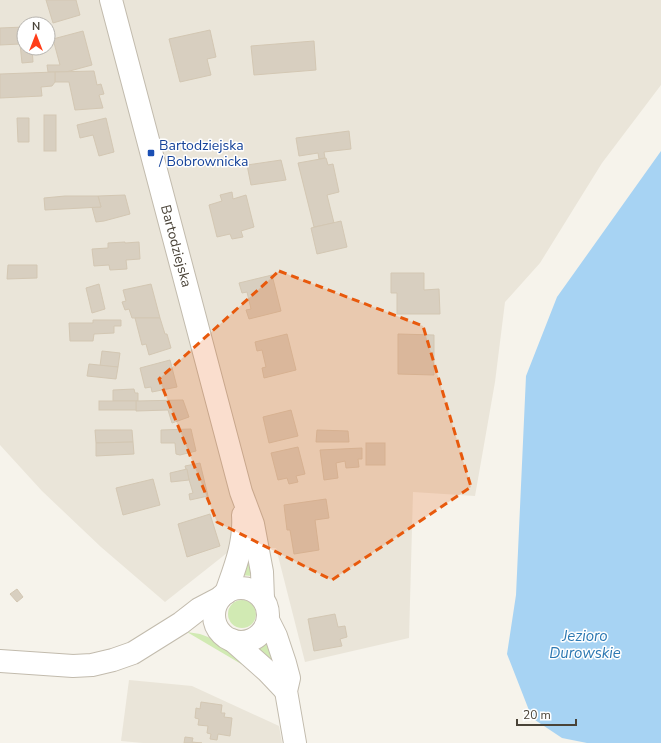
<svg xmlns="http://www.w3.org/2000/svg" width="661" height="743" font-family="'Nunito Sans',sans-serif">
  <rect width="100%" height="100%" fill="#f6f3eb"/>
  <g fill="#eae5d9" fill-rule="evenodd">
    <path d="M 0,0 L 661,0 L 661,85 L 602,163 L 540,263 L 505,302 L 495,382 L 475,496 L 413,492 L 409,638 L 305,662 L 276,548 L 232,549 L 165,602 L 101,547 L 42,491 L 0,445 ZM 24,24 L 48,24 L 48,48 L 24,48 Z"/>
    <polygon points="129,680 192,686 279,726 282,743 143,743 121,741"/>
  </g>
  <g fill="#d1eab3">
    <polygon points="249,547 252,576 240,575"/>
    <circle cx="242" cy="614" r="14"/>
    <polygon points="187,632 200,634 208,637 231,651 253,671"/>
    <polygon points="269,641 279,659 268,663 258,649"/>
  </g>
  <polygon fill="#a7d3f3" points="661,151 661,743 587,743 562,738 532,718 507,654 516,595 526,376 557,297"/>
  <g fill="#d8cfc0" stroke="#d3c7b3">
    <polygon points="46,0 76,0 80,15 53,23"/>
    <polygon points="24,27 24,48 32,48 33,62 22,63 20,44 0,45 0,28"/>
    <polygon points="210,30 216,57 207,59 211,75 180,82 169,39"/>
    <polygon points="83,31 92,65 66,72 48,72 47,65 60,65 53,39"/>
    <polygon points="314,41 316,70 254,75 251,46"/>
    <polygon points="94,71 97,85 101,84 104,94 99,95 103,108 75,110 69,82 55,82 55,72"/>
    <polygon points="55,72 55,82 52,86 41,87 42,96 0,98 0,74"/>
    <rect x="44" y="115" width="12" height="36"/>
    <polygon points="17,118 29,118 29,142 18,142"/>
    <polygon points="106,118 114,152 99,156 93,135 80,138 77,125"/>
    <polygon points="349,131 351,149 324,152 325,158 319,159 318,153 299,156 296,138"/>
    <polygon points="326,158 328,165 333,164 339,192 327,195 334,223 314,227 298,163"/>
    <polygon points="281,160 286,180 251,185 247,165"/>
    <polygon points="232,192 233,199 246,195 254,227 241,231 243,237 232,239 230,234 217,237 209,205 222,201 220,195"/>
    <polygon points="125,195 130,214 104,221 96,222 92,207 101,207 98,196"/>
    <polygon points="65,196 98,196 101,207 45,210 44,198"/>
    <polygon points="341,221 347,247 317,254 311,228"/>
    <polygon points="125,242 125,243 139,242 140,259 126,260 127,269 110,270 109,265 94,266 92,249 108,248 108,243"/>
    <polygon points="8,265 37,265 37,278 7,279"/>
    <polygon points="391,273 424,273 424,290 439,289 440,314 397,314 397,293 391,293"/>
    <polygon points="272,275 281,311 249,319 246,310 251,309 247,292 242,293 239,283"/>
    <polygon points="99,284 105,309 92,313 86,288"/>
    <polygon points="151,284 160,318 132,318 129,309 125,310 122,302 126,301 123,290"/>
    <polygon points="135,318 160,318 165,334 167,334 171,348 149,355 146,344 142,345"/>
    <polygon points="93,320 121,320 121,326 114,326 114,333 94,334 93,341 70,341 69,323 93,323"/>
    <polygon points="287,334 296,370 264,378 262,368 266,367 262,350 257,351 255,342"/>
    <polygon points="398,334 434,335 434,375 398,374"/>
    <polygon points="102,351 120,353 118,367 100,366"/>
    <polygon points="170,360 177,387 152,392 151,387 145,388 140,368"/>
    <polygon points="89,364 118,367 116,379 87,376"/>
    <polygon points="134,389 135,393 138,393 138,401 113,401 113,390"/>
    <polygon points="183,400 189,417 172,423 168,410 136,411 136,401"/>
    <rect x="99" y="401" width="37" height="9"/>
    <polygon points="291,410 298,436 269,443 263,417"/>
    <polygon points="191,429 196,451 180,455 176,454 175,443 161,443 161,430"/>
    <polygon points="95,430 132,430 133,442 96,443"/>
    <polygon points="317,430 348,431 349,442 316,442"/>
    <polygon points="133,442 134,454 96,456 96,443"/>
    <rect x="366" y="443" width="19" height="22"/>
    <polygon points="298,447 305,474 296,476 298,482 289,484 287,478 278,480 271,453"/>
    <polygon points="362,448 362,459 358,459 359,467 346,468 345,461 336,463 338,478 324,480 320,450"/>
    <polygon points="200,463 208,496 190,500 189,494 193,493 185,466"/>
    <polygon points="187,469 189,480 171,482 170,473"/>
    <polygon points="153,479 160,505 123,515 116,488"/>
    <polygon points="326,499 329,518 315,520 319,550 294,554 290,530 287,530 284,505"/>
    <polygon points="210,514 220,546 187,557 178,524"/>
    <polygon points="17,589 23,597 17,602 10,594"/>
    <polygon points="335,614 338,627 345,626 347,637 340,639 342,646 314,651 308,619"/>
    <polygon points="201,702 222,705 221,713 225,713 224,717 232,718 230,736 218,734 217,740 210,739 211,734 207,733 208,726 198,725 199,719 195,718 196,708 200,709"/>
    <polygon points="185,737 193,738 192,742 202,743 184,743"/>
  </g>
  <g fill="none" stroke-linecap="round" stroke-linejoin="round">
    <g stroke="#c2bbad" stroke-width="24">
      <g id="minor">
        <polyline points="111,0 241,492 253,524 262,572 263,599"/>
        <circle cx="241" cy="615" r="27"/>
        <path d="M 226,593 C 235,567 245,543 243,515"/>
        <polyline points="268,620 276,636 285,663 289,678 286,691 295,743"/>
        <polyline points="232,640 267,671 286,691"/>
        <polyline points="0,661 73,666 92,665 113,660 133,653 181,623 199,609 220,598"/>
      </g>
    </g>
    <use href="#minor" stroke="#fff" stroke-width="22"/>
  </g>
  <path fill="#e8590c" fill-opacity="0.2" stroke="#e8590c" stroke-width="3" stroke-dasharray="8 5" stroke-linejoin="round" d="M 279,271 L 423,326 L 471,487 L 332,580 L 217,522 L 159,379 Z"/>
  <rect fill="#1a4fb4" stroke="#fff" stroke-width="1.5" x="147" y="149" width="8" height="8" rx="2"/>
  <g text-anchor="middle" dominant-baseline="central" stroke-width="3" stroke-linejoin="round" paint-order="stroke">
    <g font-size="14" fill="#164399" stroke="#fff" text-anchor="start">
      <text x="159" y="145">Bartodziejska<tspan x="159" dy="16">/ Bobrownicka</tspan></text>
    </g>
    <g font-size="14" fill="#4a4338" stroke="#fff">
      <text transform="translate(176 246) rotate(75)">Bartodziejska</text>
    </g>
    <g font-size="15" font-style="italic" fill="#2c78b2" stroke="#fff">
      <text x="585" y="636">Jezioro<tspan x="585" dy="17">Durowskie</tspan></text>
    </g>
  </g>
  <g transform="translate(36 36)"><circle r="19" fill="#ffffff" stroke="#b7b4af"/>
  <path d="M0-3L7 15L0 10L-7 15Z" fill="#ff3d19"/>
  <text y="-6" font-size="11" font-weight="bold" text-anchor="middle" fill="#4a4338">N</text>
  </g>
  <path d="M517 719v6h59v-6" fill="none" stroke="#4a4338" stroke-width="2"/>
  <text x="523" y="719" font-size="12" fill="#4a4338" stroke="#ffffff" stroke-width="3" paint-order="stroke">20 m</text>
</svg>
